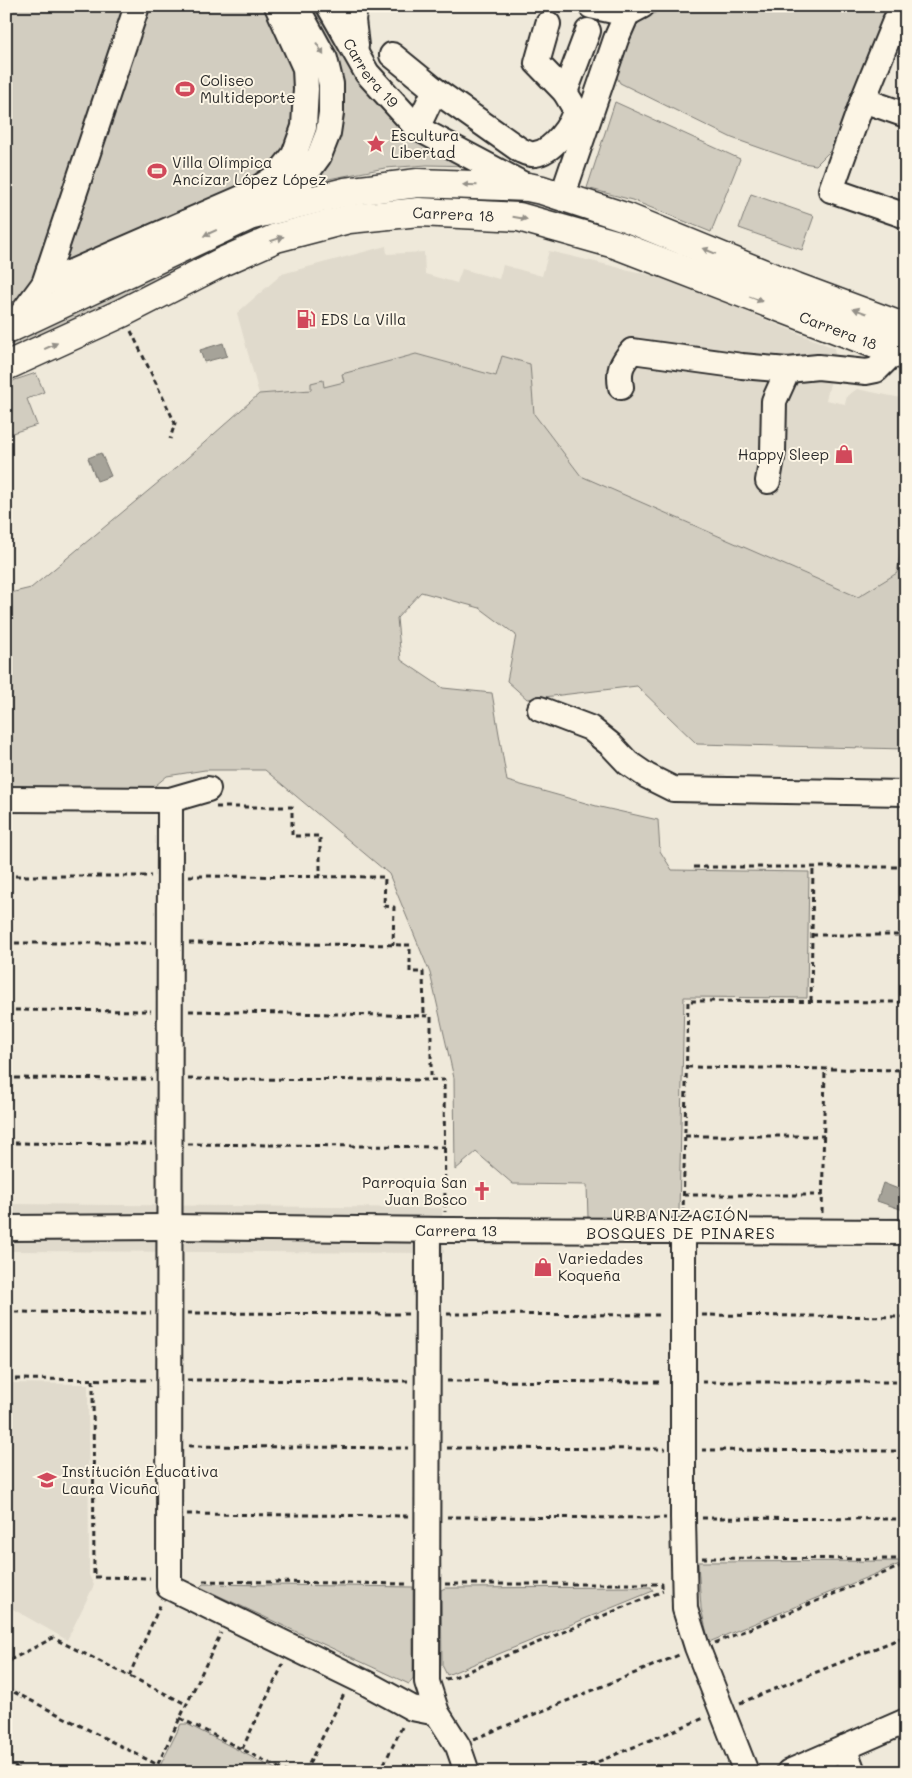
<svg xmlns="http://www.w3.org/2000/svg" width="912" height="1778" font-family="Mali,sans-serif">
  <rect width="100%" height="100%" fill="#efe9da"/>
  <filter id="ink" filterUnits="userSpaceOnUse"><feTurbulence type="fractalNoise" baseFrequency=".02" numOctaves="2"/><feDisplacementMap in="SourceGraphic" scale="10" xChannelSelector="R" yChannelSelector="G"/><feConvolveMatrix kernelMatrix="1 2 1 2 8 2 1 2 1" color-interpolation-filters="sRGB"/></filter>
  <g filter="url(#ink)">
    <g fill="#e0dacc">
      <polygon points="386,246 387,254 424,252 425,274 457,283 462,269 499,279 503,265 542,276 549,251 667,279 834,348 836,359 826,400 845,404 847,396 857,389 906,399 906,522 897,573 858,597 581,476 534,414 530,364 502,356 497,376 416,354 343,374 345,382 324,387 323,380 312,390 259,394 237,313 282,274"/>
      <polygon points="6,1204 442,1208 444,1253 6,1251"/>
      <polygon points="6,1383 88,1384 89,1575 94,1585 67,1640 6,1605"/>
    </g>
    <g fill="#d2cdc0" stroke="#7e7c76">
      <polygon points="6,6 296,6 325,59 319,156 6,317"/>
      <polygon points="306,6 312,6 362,86 397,122 474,166 427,165 385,168 313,182 342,86 340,69 337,61"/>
      <polygon points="668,6 906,6 906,16 893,12 830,151 816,165 803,163 732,138 620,83 614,72 632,29 642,20"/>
      <polygon points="615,102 740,159 711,232 632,200 587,188"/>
      <polygon points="380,193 540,197 804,297 461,204 229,248 119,298 6,353 6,339 217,236"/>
      <polygon points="751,194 814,216 802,250 739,228"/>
      <polygon points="416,354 496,376 502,356 530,364 534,414 581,476 858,597 897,573 904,531 906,531 906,749 697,744 637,686 527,699 507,681 516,635 480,608 421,592 397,618 401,660 443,688 492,693 507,781 600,807 658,820 660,851 672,870 809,872 807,998 684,997 679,1211 672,1220 588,1218 587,1185 513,1184 476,1152 455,1170 454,1078 430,973 389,874 265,770 205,770 167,776 150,790 6,789 6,594 31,588 177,467 259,394 311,390 311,383 323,380 324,387 344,382 342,374"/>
      <polygon points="36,373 44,392 27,399 37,425 6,435 6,387 15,380"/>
      <polygon points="900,1561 902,1563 709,1642 701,1608 698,1562"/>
      <polygon points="203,1584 413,1587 413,1678 409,1684 200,1587"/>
      <polygon points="651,1587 653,1591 447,1675 442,1665 441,1590 445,1588"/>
      <polygon points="181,1724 187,1724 281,1772 157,1772"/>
    </g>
    <g fill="#a6a399" stroke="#75736d">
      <polygon points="223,343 227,356 204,362 200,350"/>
      <polygon points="101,453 111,476 97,481 88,458"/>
      <polygon points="883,1183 906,1192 906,1211 877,1201"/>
    </g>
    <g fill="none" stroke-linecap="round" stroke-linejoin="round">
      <g stroke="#2b2b2b" stroke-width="28">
        <g id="minor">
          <path id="s1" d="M 329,6 L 367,73 L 417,128 L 528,187"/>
          <polyline points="355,6 353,20 356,46"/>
          <polyline points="591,6 627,14"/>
          <polyline points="895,21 863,100 831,190 906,216"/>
          <polyline points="392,55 435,90"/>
          <polyline points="565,92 588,31"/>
          <polyline points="863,100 906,115"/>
          <path d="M 417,128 L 435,90 L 520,150 C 525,152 529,155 535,154 C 552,152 573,125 575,109 L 565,92 L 537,63 L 548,24"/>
          <polyline points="562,197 616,39 627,14 642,6"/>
          <polyline points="261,209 298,185 319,156 328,133 331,113 331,84 325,59 296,6"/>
          <polyline points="44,284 244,197 277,176 294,155 304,127 306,89 305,68 277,6"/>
          <polyline points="13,326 44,284 137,6"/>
          <path d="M 621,387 C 618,370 621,364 632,351 L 742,366 L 788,370 L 818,367 L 866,372 L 876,370 L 894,352"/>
          <polyline points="768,481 773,452 774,401 788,370"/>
          <polyline points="540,709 590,728 611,745 628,763 647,776 673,789 906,793"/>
          <polyline points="6,799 170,800 208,789"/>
          <polyline points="170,800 169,1587 366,1683 412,1708 437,1713"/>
          <path id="s2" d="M 6,1228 L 168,1227 L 446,1230 L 906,1232"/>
          <polyline points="428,1230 427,1682 437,1713 458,1746 467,1772"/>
          <polyline points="683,1232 683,1518 685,1609 697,1647 746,1772"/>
          <polyline points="844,1748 853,1772"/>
          <polyline points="789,1772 906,1721"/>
        </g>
      </g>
      <g stroke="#2b2b2b" stroke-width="31">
        <g id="major">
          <polyline points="6,330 249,216 345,192 418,183 528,187 542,190 628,218 796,287 906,328"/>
          <path id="s3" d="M 6,366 L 122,313 L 224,261 L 276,238 L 349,219 L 419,212 L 519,217 L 615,244 L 906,356"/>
        </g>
      </g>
      <g stroke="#2b2b2b" stroke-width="3" stroke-dasharray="5 4" stroke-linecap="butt">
        <polyline points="131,331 175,423 170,439"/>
        <polyline points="216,807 292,807 292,836 320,836 320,876"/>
        <polyline points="694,867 906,867"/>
        <polyline points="6,876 151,876"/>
        <polyline points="189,876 385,877 384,906 394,907 393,945"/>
        <polyline points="812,935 906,935"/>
        <polyline points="6,943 151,943"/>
        <polyline points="189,943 410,945 410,972 423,972 424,1015"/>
        <polyline points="811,1001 813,867"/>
        <polyline points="6,1010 151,1011"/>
        <polyline points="189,1011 431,1016 431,1079"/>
        <polyline points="687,1067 906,1070"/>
        <polyline points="6,1078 152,1079"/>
        <polyline points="188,1079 444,1080 445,1212"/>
        <polyline points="685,1136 824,1136"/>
        <polyline points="6,1143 152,1144"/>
        <polyline points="188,1144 445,1147"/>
        <polyline points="684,1195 823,1195"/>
        <polyline points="822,1213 825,1069"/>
        <polyline points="683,1214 688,1001 906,1002"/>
        <polyline points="6,1312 151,1313"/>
        <polyline points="187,1313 408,1314"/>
        <polyline points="447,1314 663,1315"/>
        <polyline points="702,1315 906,1317"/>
        <polyline points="6,1379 151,1380"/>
        <polyline points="93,1380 94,1577 150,1578"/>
        <polyline points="187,1380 408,1381"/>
        <polyline points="447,1381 663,1382"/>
        <polyline points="702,1382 906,1382"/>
        <polyline points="189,1446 408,1448"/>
        <polyline points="447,1448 665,1449"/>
        <polyline points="702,1450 906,1451"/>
        <polyline points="187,1514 408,1516"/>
        <polyline points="447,1517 666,1518"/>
        <polyline points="702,1518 906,1519"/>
        <polyline points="702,1558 906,1559"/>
        <polyline points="203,1581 409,1584"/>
        <polyline points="445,1584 662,1584 662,1591"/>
        <polyline points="715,1643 906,1564"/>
        <polyline points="6,1669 12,1659 53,1638 186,1704"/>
        <polyline points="129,1676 161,1603"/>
        <polyline points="445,1679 452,1678 663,1591"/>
        <polyline points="6,1688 158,1765"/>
        <polyline points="740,1703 906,1636"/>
        <polyline points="180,1718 287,1772"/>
        <polyline points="474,1739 679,1655"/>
        <polyline points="242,1749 283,1664"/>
        <polyline points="6,1762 25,1772"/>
        <polyline points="154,1772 221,1633"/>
        <polyline points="305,1772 344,1694"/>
        <polyline points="380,1772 403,1725"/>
        <polyline points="573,1772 704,1718"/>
      </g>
      <use href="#minor" stroke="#fcf5e5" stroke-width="24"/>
      <use href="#major" stroke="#fcf5e5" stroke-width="28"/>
    </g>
    <defs><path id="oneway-solid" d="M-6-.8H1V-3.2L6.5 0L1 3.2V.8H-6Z" transform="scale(1.25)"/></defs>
    <g fill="#949088">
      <use href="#oneway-solid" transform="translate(320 49) rotate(59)"/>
      <use href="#oneway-solid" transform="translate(470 185) rotate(-178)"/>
      <use href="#oneway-solid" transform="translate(520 218) rotate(10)"/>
      <use href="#oneway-solid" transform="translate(210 233) rotate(155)"/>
      <use href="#oneway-solid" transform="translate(277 239) rotate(-19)"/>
      <use href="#oneway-solid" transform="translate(709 251) rotate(-158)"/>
      <use href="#oneway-solid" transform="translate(756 299) rotate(21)"/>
      <use href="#oneway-solid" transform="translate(860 311) rotate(-160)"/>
      <use href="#oneway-solid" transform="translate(51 346) rotate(-25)"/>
    </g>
  </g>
  <defs>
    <g id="stadium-bare" transform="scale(1.5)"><path d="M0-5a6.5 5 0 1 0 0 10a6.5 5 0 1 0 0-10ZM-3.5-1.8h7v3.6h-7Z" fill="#d1495b" stroke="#fcf5e5" stroke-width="2.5" paint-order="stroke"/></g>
    <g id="sight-bare" transform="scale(1.5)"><path d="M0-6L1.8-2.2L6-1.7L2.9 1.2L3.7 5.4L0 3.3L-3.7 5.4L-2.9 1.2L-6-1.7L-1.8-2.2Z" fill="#d1495b" stroke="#fcf5e5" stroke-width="2.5" paint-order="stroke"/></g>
    <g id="fuel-bare" transform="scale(1.5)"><path d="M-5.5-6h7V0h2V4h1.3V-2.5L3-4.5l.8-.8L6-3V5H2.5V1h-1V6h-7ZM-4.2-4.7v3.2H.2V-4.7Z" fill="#d1495b" stroke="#fcf5e5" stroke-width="2.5" paint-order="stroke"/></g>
    <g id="shop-bare" transform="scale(1.5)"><path d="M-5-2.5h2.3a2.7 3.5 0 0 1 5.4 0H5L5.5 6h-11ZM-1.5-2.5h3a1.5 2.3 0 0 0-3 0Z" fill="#d1495b" stroke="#fcf5e5" stroke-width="2.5" paint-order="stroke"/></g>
    <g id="church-bare" transform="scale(1.5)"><path d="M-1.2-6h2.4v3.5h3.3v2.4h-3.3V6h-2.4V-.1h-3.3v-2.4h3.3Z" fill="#d1495b" stroke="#fcf5e5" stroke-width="2.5" paint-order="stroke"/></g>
    <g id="university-bare" transform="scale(1.5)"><path d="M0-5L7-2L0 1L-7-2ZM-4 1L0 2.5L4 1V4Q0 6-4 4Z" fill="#d1495b" stroke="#fcf5e5" stroke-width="2.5" paint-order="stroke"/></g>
  </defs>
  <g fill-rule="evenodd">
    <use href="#stadium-bare" x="185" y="89"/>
    <use href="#sight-bare" x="376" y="144"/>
    <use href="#stadium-bare" x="157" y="171"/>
    <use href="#fuel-bare" x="306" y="319"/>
    <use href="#shop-bare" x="844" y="454"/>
    <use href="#church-bare" x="482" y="1191"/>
    <use href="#shop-bare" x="543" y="1267"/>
    <use href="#university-bare" x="47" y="1480"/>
  </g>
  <g text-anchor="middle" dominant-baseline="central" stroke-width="4" stroke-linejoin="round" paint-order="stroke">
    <g font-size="15" fill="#2b2b2b" stroke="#fcf5e5">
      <text stroke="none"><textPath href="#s1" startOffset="79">Carrera 19</textPath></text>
      <text stroke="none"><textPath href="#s3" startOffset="479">Carrera 18</textPath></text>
      <text stroke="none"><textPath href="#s3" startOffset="884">Carrera 18</textPath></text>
      <text stroke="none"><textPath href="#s2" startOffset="450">Carrera 13</textPath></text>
    </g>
    <g font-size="15" fill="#2b2b2b" stroke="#fcf5e5" text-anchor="start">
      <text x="200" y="80">Coliseo<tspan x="200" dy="17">Multideporte</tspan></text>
      <text x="391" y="135">Escultura<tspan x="391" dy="17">Libertad</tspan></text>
      <text x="172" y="162">Villa Olímpica<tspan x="172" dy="17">Ancízar López López</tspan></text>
      <text x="321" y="319">EDS La Villa</text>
      <text x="829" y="454" text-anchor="end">Happy Sleep</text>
      <text x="467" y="1182" text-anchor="end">Parroquia San<tspan x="467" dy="17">Juan Bosco</tspan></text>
      <text x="558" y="1258">Variedades<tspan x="558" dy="17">Koqueña</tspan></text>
      <text x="62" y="1471">Institución Educativa<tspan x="62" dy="17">Laura Vicuña</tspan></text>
    </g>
    <g font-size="16" letter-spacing="1" fill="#2b2b2b" stroke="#fcf5e5">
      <text x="681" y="1214">URBANIZACIÓN<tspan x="681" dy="18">BOSQUES DE PINARES</tspan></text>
    </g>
  </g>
  <rect width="912" height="1778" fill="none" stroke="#fcf5e5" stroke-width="25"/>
  <rect x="12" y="12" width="887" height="1753" fill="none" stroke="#2b2b2b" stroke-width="2" filter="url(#ink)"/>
</svg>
